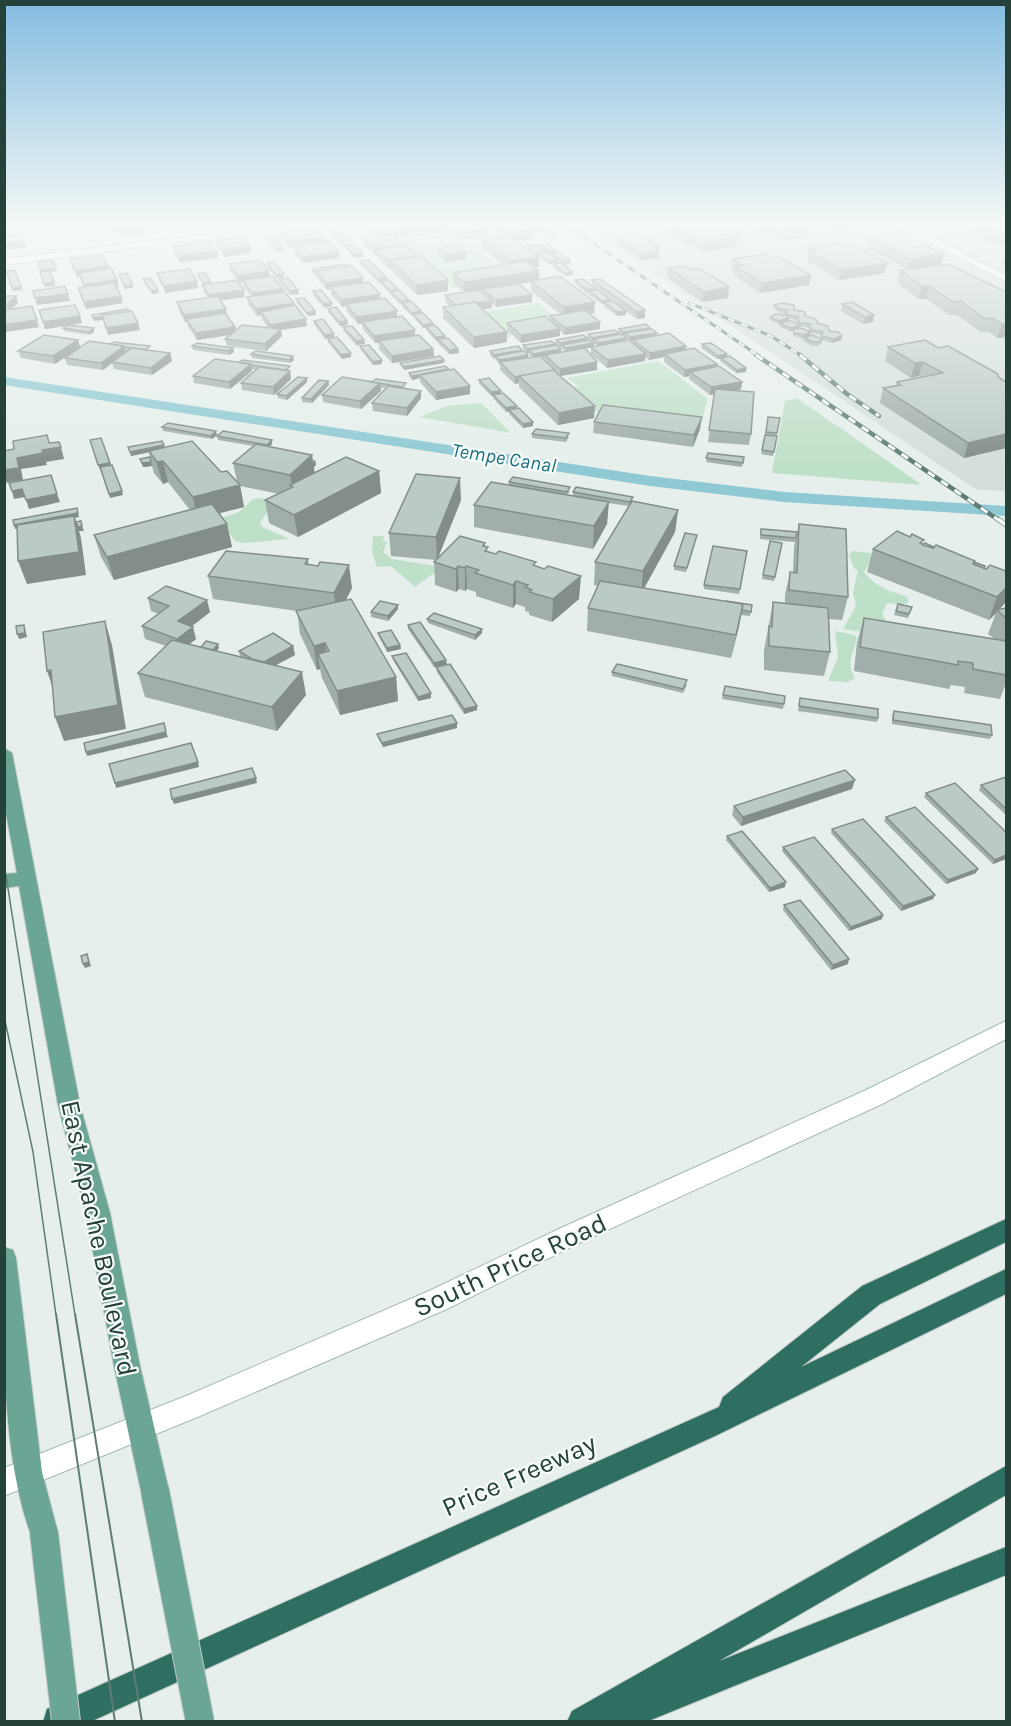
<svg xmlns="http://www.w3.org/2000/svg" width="1011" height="1726" font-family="Karla,sans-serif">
  <rect width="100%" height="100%" fill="#e6efeb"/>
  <polygon fill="#d4dfda" points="579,224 1006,224 1006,491 977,490"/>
  <g fill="#bfe0c8">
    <polygon points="447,233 455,240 495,237 503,244 476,248 506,272 452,280 458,287 452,289 398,240"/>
    <polygon points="538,303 560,319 505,328 512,334 509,338 480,312"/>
    <polygon points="658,361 708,399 700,426 596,412 568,388 578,386 567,378"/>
    <polygon points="797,398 922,485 772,473 785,401"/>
    <polygon points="481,403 511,433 419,417 447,406"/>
    <polygon points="262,498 270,500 269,510 260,522 262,527 290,539 244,543 235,541 228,531 215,520 239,512 253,499"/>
    <polygon points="373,536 384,536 383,541 387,542 383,552 392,559 442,567 415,587 391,566 377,567 372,551"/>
    <path d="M 853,551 L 871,553 L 879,556 L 870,562 L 864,572 C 876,587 889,591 906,596 L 909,602 L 903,605 L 887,603 L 882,613 L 892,636 L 843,629 L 856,606 L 853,593 L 858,571 L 854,568 L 849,555 Z"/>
    <path d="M 835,631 L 855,635 L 857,639 C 853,653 846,664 855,678 L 848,682 L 828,681 L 838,657 Z"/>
  </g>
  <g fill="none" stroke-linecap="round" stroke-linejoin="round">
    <polygon fill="#8ec9d4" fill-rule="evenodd" points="4,377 650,476 784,492 1006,506 1006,516 784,502 650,486 4,385"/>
    <g stroke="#a8b8b2" stroke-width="2">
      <g id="street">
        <polygon points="289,224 316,224 4,265 4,259"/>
        <polygon points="893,224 904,224 1006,275 1006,281"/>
      </g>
    </g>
    <g stroke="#a4bbb3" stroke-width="2">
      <polygon id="secondary" points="1006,1021 1006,1039 882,1104 577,1244 447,1309 200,1416 4,1496 4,1468 186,1396 429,1291 561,1228 866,1090"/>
    </g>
    <g stroke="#c2cac8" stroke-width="2">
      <g id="primary">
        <polygon points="4,748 12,753 80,1105 110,1213 140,1366 169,1491 165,1501 155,1505 145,1501 141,1491 114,1366 86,1213 58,1105 19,886 4,888 4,874 17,873 4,802"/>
        <path d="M 4,1247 L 13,1250 L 16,1258 L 42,1472 L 58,1533 L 54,1543 L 44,1547 L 34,1543 C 0,1456 4,1340 4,1247 Z"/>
      </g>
    </g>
    <g stroke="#c2cac8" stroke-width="2">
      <g id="highway">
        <polygon points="1006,1219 1006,1242 880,1304 801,1367 1006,1269 1006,1294 715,1436 90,1722 43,1722 47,1709 719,1407 723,1397 862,1286"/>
        <polygon points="1006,1466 1006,1495 719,1661 1006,1547 1006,1575 646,1722 567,1722 572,1711"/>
      </g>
    </g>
    <use href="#street" fill="#fff" fill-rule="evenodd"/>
    <use href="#secondary" fill="#fff" fill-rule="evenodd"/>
    <use href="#primary" fill="#6aa596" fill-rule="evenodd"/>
    <use href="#highway" fill="#2f6f62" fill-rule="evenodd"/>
    <g stroke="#5f7d75" stroke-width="1.5">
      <polyline points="4,863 75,1315"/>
      <polyline points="4,1016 33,1152 56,1315"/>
    </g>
    <g stroke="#5f7d75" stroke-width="2">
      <polyline points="56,1314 115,1722"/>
      <polyline points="75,1314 142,1722"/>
    </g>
    <g stroke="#5f7d75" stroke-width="3">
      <g id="rail-far2">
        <polyline points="565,224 759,356"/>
        <polyline points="689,303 771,336 802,356"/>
      </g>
    </g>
    <g stroke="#5f7d75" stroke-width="4.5">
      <g id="rail-far1">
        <polyline points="756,355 1000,521"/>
        <polyline points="800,355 847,394 879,416"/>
      </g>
    </g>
    <g stroke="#5f7d75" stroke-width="5">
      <polyline id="rail" points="998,519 1006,525"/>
    </g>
    <use href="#rail-far2" stroke="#f7fbf9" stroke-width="2" stroke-dasharray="7" stroke-linecap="butt"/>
    <use href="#rail-far1" stroke="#f7fbf9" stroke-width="3" stroke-dasharray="8" stroke-linecap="butt"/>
    <use href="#rail" stroke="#f7fbf9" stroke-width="4" stroke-dasharray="10" stroke-linecap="butt"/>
    <g stroke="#c2cac8" stroke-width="30" stroke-linecap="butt">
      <g id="primary-bridge">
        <polyline points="155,1491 200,1722"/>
        <polyline points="44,1533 66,1722"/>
      </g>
    </g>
    <use href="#primary-bridge" stroke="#6aa596" stroke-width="28"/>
  </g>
  <g fill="#a1aea9" fill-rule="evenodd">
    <polygon points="117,224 154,224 146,231 141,231 142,233 134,237 113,233 111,227"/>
    <polygon points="406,224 445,224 446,232 415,236 410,231 410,236 397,238 448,291 417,295 391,270 391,268 388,268 376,256 376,255 375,255 364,244 363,238 374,236 369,232 369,225 406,226"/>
    <polygon points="449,224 488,236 459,240 449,231"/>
    <polygon points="485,224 529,224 535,239 517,241 527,248 527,245 540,248 540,245 557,251 557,252 570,260 570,264 563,265 573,275 565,276 553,268 553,264 561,263 558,261 549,265 538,256 538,255 536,255 539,257 539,267 535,268 539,271 539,279 594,313 589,313 600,322 600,329 564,335 560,331 560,336 521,343 507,330 507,323 550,321 550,316 560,314 531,291 531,282 519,284 532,302 496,307 492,303 492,308 482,309 507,332 507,342 474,348 443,318 443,307 450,306 446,302 445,295 464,292 453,283 453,273 503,265 482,248 482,239 500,236"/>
    <polygon points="529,224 542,224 544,226 544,228 557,235 557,238 549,239 539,232 539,230 537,230"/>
    <polygon points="745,224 810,224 810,226 811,227 810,236 779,241 771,236 765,237 745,226"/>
    <polygon points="821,224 858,224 857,229 836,232"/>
    <polygon points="954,224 1006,224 998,246 979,237 979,235"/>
    <polygon points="671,227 738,232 736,247 703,252 692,245 686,246 670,236"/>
    <polygon points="328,228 343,236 353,244 353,246 363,257 354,258 328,231"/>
    <polygon points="280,232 324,237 324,242 339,258 303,263 294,253 294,248 290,248 281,238"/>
    <polygon points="617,237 659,251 659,258 642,260 617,244"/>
    <polygon points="268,238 283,248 284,251 277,252 268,241"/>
    <polygon points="868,238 915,247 944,254 941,264 910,269 1006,292 1006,337 997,338 989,332 981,332 957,315 949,315 926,299 919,299 897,283 900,270 907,269 866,248"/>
    <polygon points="216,240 250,246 251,253 224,257 217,247"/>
    <polygon points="173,246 217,251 218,258 180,262 174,252"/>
    <polygon points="809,247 885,273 839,280 808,262 808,258 807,257"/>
    <polygon points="438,249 466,259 446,262 438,255"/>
    <polygon points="772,258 811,275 809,285 760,293 734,276 734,271 731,269 732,259"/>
    <polygon points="70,259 108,266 108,269 117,280 119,287 117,288 121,296 123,303 86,309 80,295 78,288 84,288 80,277 77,277"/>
    <polygon points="1006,260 1006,267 1002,264 1003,261"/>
    <polygon points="360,261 387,278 387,280 398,289 398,291 421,311 421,313 433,323 433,325 445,338 458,349 459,353 449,354 438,343 438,341 436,341 426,330 426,328 423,328 414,318 414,316 412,316 402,306 402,304 401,305 391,295 391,293 390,294 381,284 381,282 379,283 360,264"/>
    <polygon points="267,263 284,274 284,277 276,278 267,266"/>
    <path d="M 229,264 L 269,271 L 270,276 L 283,289 L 283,292 L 295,306 L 307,326 L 281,330 L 282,336 L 266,351 L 227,346 L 225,339 L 230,335 L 197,340 L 188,326 L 187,322 L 185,322 L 178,309 L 177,302 L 208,298 L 204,292 L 203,285 L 198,277 L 198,274 L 211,284 L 237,280 L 230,271 ZM 243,282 L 244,287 L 251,297 L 247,297 L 248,304 L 257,316 L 261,315 L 262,319 L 268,328 L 235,331 L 227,316 L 226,309 L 221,300 L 245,297 L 239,283 Z"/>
    <polygon points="668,268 692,270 728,298 702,302 667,278"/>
    <polygon points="312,269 363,283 380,299 397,311 397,317 415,335 433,349 434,356 392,363 379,349 379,343 375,343 363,329 362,324 358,324 346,311 346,306 342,307 331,294 331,289 327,290 317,278 316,275 312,273"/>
    <polygon points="157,273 198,288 166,293 159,280"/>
    <polygon points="279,279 299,294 290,295 280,283"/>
    <polygon points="575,280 592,286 592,280 645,318 637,319 626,311 626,315 617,316 604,306 604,304 602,304 589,295 589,293 586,293 575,284"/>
    <polygon points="313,291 332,306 324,308 313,295"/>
    <polygon points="4,296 18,303 11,309 39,327 4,332"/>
    <polygon points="296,299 315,311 316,315 308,316 297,303"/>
    <polygon points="842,304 873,322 863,324 841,311"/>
    <path d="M 774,305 L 794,310 L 829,331 L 842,336 L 841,340 L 832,343 L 822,340 L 822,343 L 818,346 L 812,346 L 803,341 L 804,339 L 793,336 L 793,330 L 790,331 L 780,327 L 781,324 L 779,324 L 770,320 L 770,317 L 785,316 L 786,314 L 780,313 L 774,309 ZM 789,319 L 796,320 L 796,323 L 789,321 ZM 800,326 L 809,328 L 808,331 L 799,328 ZM 811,333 L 821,335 L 821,339 L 810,336 Z"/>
    <polygon points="328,309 348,325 340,326 328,312"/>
    <polygon points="39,310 80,316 82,323 71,325 94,332 89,335 64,331 63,328 66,326 45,329"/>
    <polygon points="314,321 334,334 334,337 325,339 314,324"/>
    <polygon points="343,327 364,340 365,344 356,345 344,331"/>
    <polygon points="650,328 650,329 656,336 686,346 686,350 717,366 742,382 741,389 737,390 751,434 749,445 708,442 714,394 710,395 689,379 689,376 684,377 664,362 664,357 649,360 645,357 645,361 607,368 591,354 591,347 585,349 597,362 597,370 560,376 594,418 558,425 519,387 519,383 515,384 500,370 500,363 499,364 496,360 496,358 494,359 490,355 490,351 522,352 528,358 532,357 529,354 529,353 527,353 523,349 523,345 556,344 555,346 561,349 561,352 565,351 562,349 562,347 560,347 556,343 556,340 588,338 588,340 594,346 597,346 594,343 594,341 592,341 588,338 588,334 619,335 625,341 632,343 633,340 629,341 625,337 625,335 623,336 619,332 619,329"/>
    <polygon points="328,339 351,357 342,359 328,342"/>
    <polygon points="78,340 80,347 55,364 21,358 18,351"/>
    <polygon points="89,341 170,353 172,361 152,375 114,369 112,363 103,370 67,365 65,358"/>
    <polygon points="702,344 727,354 726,357 746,372 736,373 720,361 720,359 717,359 701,348"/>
    <polygon points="192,346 233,348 234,352 229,355 193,350"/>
    <polygon points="360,346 382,364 373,365 361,350"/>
    <polygon points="888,347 938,348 1006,382 1006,448 964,458 880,403 883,388 896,386 897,382 922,378 919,376 911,378 885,361"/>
    <polygon points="251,354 294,360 290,363 252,358"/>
    <polygon points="215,359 290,370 289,371 290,371 291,379 274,395 242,390 241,383 256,370 252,369 252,371 230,389 194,383 193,376"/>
    <polygon points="449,370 470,386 470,394 436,400 420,382 420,378 412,380 409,376 409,373"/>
    <polygon points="342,377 406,387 404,388 421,391 421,398 407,416 373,411 372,403 386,388 381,388 381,391 361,409 323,402 322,395"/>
    <polygon points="479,380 501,391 501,393 517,406 517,409 533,426 523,428 509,414 509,411 506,412 493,398 493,396 491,396 479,383"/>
    <polygon points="328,381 329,385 312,403 302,402 302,398"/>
    <polygon points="307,382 287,400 278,398 277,394"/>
    <polygon points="768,417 777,433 773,456 761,454"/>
    <polygon points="594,422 700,429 693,447 593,433"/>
    <polygon points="162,427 217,435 212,439 163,431"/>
    <polygon points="532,434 569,437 566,442 532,438"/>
    <polygon points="217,436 272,440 272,444 269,447 312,455 313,460 315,460 316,465 314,467 314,473 379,471 381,493 298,537 269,523 265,500 279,494 240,486 244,507 219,513 227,524 232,547 114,580 101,557 94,535 190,510 168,482 163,484 154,473 152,466 143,467 140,459 150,457 149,452 131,456 128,447 164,447 221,472 237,481 233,463 254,446 218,440"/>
    <polygon points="708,453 744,457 742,467 706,462"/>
    <polygon points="509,482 570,491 567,495 573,496 573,492 633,501 678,510 675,532 644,588 752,605 750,616 741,615 731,658 587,631 588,608 598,586 594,585 595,562 629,506 608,503 607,524 593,549 474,527 474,505 509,485"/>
    <polygon points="461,500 438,558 485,543 485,546 488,552 536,566 579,599 552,622 529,615 529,612 525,611 525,607 516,604 513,608 476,596 476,592 467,589 465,591 459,589 456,592 435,585 434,562 436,560 391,556 389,533"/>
    <polygon points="799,524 848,597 842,620 829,619 830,652 824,676 764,670 764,650 773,602 785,604 785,595 790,572 793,572 794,547 795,542 760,539 761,529 797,532"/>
    <polygon points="696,539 686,572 674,570 674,566"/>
    <polygon points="770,541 782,543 774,581 762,579"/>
    <polygon points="923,544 974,562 985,566 984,568 1006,571 1006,602 999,610 1006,608 1006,683 1000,699 964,693 965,687 951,685 949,689 854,671 857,642 864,618 995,639 988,634 996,613 989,620 867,572 873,549"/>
    <polygon points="747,551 739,594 704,589 704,585"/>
    <polygon points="308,559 309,565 352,588 346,600 396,677 398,701 340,715 322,678 320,669 317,670 300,634 297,611 213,599 208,576"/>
    <polygon points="148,598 210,612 192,626 196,639 190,644 201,647 219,648 217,651 240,656 239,651 293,646 295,655 276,665 306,695 277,731 145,697 138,673 166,646 145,639 142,626 159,614 151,611"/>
    <polygon points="898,604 912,607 908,618 894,615"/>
    <polygon points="398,609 388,621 371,617 371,612"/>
    <polygon points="427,619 482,633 475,640 428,623"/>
    <polygon points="408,625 447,664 434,667 408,629"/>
    <polygon points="378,633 400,645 401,649 387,652 379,637"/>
    <polygon points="392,656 431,698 418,701 393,660"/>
    <polygon points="436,667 477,706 477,710 464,714 437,672"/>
    <polygon points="612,672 687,685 683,693 612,676"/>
    <polygon points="725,686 785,696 783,709 722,699"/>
    <polygon points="800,698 878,718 877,722 798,711"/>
    <polygon points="894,711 992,735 990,739 892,724 892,715"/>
    <polygon points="457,723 457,728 383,747 378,738 377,734"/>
    <polygon points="1006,777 1006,815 979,790 981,785"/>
    <polygon points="852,789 741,826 732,815 734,806"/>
    <polygon points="926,793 1006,832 1006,859 993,864 924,797"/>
    <polygon points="886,817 976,873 946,884 884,821"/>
    <polygon points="832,829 935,895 933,899 901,911 831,833"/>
    <polygon points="727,836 785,887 769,892 726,840"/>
    <polygon points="783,847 883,915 882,919 849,931 782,851"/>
    <polygon points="784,905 848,964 831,970 783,910"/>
  </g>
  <g fill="#838d89">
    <polygon points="4,224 44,224 4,229"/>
    <polygon points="143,224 154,224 146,231 141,231 142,233 134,237 132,230 136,225"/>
    <polygon points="222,224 223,228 215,229 214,225"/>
    <polygon points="232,224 257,224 257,225 233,228"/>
    <polygon points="804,224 810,224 810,227 811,227 810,236 779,241 780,231"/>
    <polygon points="837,224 858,224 857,229 836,232"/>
    <polygon points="446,225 446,232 415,236 414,229"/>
    <polygon points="773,227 771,236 765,237 766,228"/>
    <polygon points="488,229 488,236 459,240 459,233"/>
    <polygon points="535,229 535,239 508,242 508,233"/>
    <polygon points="410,230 410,236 378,240 378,234"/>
    <polygon points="738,232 736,247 703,252 704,242 731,233"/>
    <polygon points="1006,233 1006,245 998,246 1001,234"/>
    <polygon points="557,235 557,238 549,239 549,236"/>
    <polygon points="693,236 692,245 686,246 687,237"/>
    <polygon points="324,237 325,244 293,246 294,248 290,248 289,242"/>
    <polygon points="24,242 26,248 4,250 4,244"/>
    <polygon points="404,244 404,251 376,249 376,255 375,255 374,248"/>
    <polygon points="250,246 251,253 224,257 223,250"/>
    <polygon points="659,246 659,258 642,260 642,254 653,247"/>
    <polygon points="283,248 284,251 277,252 276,249"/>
    <polygon points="217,251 218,258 180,262 178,256"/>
    <polygon points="339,252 339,258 303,263 302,257"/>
    <polygon points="466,252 466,259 446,262 446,255"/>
    <polygon points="363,253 363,257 354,258 354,254"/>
    <polygon points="944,254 941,264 908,269 910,260"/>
    <polygon points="539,257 539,267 511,271 511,261"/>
    <polygon points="558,260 557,264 549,265 549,261"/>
    <polygon points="570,260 570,264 563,265 563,261"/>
    <polygon points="388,261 390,261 391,268 388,268"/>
    <polygon points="888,263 885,273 839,280 841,270"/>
    <polygon points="108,266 109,273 79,273 80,277 77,277 75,271"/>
    <polygon points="56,268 57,271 42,273 41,270"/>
    <polygon points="269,271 270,278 243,280 243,282 239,283 238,276"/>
    <polygon points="539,271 539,281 531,281 531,282 464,292 464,282"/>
    <polygon points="573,272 573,275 565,276 565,273"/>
    <polygon points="284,274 284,277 276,278 276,275"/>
    <polygon points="811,275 809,285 760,293 762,283"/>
    <polygon points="363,278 363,284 330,287 331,289 327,290 326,283"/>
    <polygon points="387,278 387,281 381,281 381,282 379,283 378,279"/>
    <polygon points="117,280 119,287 86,292 84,285"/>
    <polygon points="448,280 448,291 417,295 416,285"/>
    <polygon points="197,281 198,288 166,293 164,286"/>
    <polygon points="54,282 55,286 45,287 44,284"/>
    <polygon points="133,285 133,288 125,289 124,286"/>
    <polygon points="922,286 929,286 926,299 919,299"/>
    <polygon points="21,287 22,290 13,291 12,288"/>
    <polygon points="729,287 728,298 702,302 704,292"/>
    <polygon points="595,288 595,292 590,291 589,293 586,293 587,290"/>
    <polygon points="283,289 284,295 253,300 252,293"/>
    <polygon points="158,290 159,293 152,294 151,291"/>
    <polygon points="244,290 245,297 210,302 209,295"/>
    <polygon points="298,290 299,294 290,295 290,291"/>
    <polygon points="68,294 70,301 37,305 35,298"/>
    <polygon points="380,294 380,301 346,304 346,306 342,307 341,300"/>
    <polygon points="532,295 532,302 496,307 496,300"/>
    <polygon points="16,296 18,303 9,311 7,304"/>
    <polygon points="121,296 123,303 86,309 84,302"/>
    <polygon points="610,300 610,303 604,302 604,304 602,304 602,301"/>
    <polygon points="492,301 492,308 457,313 457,306"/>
    <polygon points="595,302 594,313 564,318 564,307"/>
    <polygon points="294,303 295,310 261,312 261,315 257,316 256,309"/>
    <polygon points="332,303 332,306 324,308 324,304"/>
    <polygon points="226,309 227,316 186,319 187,322 185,322 184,315"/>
    <polygon points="645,310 645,318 637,319 637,312"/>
    <polygon points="315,311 316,315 308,316 307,313"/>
    <polygon points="397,311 397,318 358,324 357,317"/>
    <polygon points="421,311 421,315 413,314 414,316 412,316 412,313"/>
    <polygon points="626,311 626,315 617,316 617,312"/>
    <polygon points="874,315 873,322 863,324 865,317"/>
    <polygon points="80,316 82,323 45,329 43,322"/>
    <polygon points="103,316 103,320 94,321 93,318"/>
    <polygon points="789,318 788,322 779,324 779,321"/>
    <polygon points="306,319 307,326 281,330 282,336 266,351 265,344 271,332 270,325"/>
    <polygon points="37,320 39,327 4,332 4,325"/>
    <polygon points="347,321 348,325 340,326 339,322"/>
    <polygon points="600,322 600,329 564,335 565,328"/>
    <polygon points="138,323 140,330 108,335 106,328"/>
    <polygon points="433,323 433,327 426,327 426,328 423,328 423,325"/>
    <polygon points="1002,324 1006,324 1006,337 997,338"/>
    <polygon points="800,326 799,329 790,331 790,328"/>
    <polygon points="235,327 236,334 197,340 196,333"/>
    <polygon points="94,328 94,332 89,335 88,332"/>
    <polygon points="650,328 650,331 625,333 625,335 623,336 623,332"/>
    <polygon points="560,329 560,336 521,343 521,335"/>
    <polygon points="415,330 415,337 379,341 379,343 375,343 374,336"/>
    <polygon points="507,332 507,342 474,348 474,337"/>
    <polygon points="811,332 810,336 804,339 804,335"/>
    <polygon points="619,333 619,336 594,339 594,341 592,341 592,338"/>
    <polygon points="657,333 656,336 629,341 630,337"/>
    <polygon points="334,334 334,337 325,339 325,335"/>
    <polygon points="445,336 446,339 438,339 438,341 436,341 436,337"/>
    <polygon points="842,336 841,340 832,343 833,339"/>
    <polygon points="588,338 588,342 562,345 562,347 560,347 560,343"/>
    <polygon points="626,338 625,342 598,346 598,343"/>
    <polygon points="78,340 80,347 55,364 53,356"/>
    <polygon points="364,340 365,344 356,345 356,341"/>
    <polygon points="594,343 594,347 566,352 566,348"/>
    <polygon points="556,344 555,348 529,350 529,353 527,353 527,349"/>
    <polygon points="124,346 126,353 112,362 112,363 103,370 101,363"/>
    <polygon points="686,346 685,353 665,354 664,357 649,360 650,353"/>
    <polygon points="233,348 234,352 229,355 229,351"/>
    <polygon points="433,349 434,356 392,363 392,356"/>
    <polygon points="458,349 459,353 449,354 449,350"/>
    <polygon points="561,349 561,353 533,358 533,354"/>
    <polygon points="522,350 522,354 496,356 496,358 494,359 494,355"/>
    <polygon points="170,353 172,361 152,375 151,368"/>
    <polygon points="351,353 351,357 342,359 341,355"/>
    <polygon points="646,354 645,361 607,368 608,360"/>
    <polygon points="727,354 726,358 721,358 720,359 717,359 718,356"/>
    <polygon points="528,355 528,359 499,364 499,360"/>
    <polygon points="293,356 294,360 290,363 289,360"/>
    <polygon points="382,360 382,364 373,365 373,362"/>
    <polygon points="444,360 444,363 404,370 403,367"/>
    <polygon points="597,362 597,370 560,376 560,369"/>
    <polygon points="923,362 919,376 911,378 915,363"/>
    <polygon points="251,364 252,371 230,389 229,382"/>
    <polygon points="717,364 716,371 690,372 689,376 684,377 685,370"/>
    <polygon points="746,368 746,372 736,373 737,370"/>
    <polygon points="555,370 554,377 519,376 519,383 515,384 515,377"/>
    <polygon points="290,371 291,379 274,395 273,387"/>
    <polygon points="420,375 420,378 412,380 412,376"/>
    <polygon points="307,378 307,382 287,400 286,396"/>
    <polygon points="328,381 329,385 312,403 311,399"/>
    <polygon points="742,382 741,389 710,395 711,387"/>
    <polygon points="380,383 381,391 361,409 360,401"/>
    <polygon points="470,386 470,394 436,400 436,392"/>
    <polygon points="421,391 421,398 407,416 407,408"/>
    <polygon points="501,391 501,394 491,396 491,392"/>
    <polygon points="517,406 517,410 506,412 506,408"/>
    <polygon points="595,406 594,418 558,425 559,413"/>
    <polygon points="702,417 700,429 693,447 694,435"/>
    <polygon points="533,422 533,426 523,428 523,424"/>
    <polygon points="216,431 217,435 212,439 211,436"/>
    <polygon points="1006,434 1006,448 964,458 968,443"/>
    <polygon points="272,440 272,444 267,449 267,445"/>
    <polygon points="164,445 165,449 131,456 130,452"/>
    <polygon points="61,447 64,459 46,462 47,465 21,469 23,480 4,483 4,470 17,458 42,450"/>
    <polygon points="200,452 201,456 165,463 163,461 168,482 163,484 156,461"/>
    <polygon points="312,455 313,463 315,460 316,465 314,467 315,477 292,486 290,475"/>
    <polygon points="151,462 152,466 143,467 142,463"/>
    <polygon points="110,463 111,467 100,469 98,465"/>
    <polygon points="379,471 381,493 298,537 294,515"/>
    <polygon points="460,478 461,500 437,560 436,537"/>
    <polygon points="240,485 244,507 197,519 193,497"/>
    <polygon points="22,489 25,497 14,499 12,491"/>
    <polygon points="122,491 123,495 110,498 109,494"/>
    <polygon points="57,494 60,502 29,509 26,500"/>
    <polygon points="609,502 607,524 593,549 594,526"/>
    <polygon points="678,510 675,532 641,594 643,571"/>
    <polygon points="78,513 79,517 75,518 78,527 82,526 84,531 79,531 81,538 86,575 27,584 18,561 75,518 15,529 14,525"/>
    <polygon points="227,524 232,547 114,580 107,557"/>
    <polygon points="349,565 352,588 337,617 334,593"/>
    <polygon points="458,566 459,589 456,592 456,569"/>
    <polygon points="466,566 467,589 465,591 465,568"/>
    <polygon points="581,576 579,599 552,622 553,599"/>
    <polygon points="516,581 516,604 513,608 513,585"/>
    <polygon points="1006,588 1006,602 998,611 997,610 996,613 989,620 997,597"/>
    <polygon points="207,600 210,612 182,634 178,621"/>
    <polygon points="743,604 739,627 731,658 736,635"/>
    <polygon points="398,605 398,609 388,621 388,616"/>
    <polygon points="105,621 112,645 126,729 64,741 55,717"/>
    <polygon points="24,625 27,637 19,639 17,634"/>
    <polygon points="193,627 196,639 180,651 177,639"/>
    <polygon points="482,629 482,633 475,640 475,635"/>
    <polygon points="325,643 328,667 318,654 320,669 317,670 314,646"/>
    <polygon points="218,644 219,648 213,655 212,651"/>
    <polygon points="400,645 401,649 387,652 387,648"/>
    <polygon points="293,646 295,655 261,673 260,664"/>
    <polygon points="446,660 447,664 434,667 434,663"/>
    <polygon points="51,670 55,694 47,671"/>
    <polygon points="302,672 306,695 277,731 272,707"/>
    <polygon points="396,677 398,701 340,715 337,691"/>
    <polygon points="431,693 431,698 418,701 418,697"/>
    <polygon points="477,706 477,710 464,714 464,709"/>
    <polygon points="457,723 457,728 383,747 382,743"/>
    <polygon points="166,732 168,737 87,756 86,752"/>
    <polygon points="198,762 199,767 116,788 115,783"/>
    <polygon points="256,778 257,783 174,804 172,799"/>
    <polygon points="855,780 852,789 741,826 743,817"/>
    <polygon points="1006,855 1006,859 993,864 995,860"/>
    <polygon points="978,869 976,873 946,884 948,880"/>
    <polygon points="786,882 785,887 769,892 770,888"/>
    <polygon points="935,895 933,899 901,911 903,906"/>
    <polygon points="883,915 882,919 849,931 851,927"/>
    <polygon points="87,954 91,966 85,968 83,964"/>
    <polygon points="849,959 848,964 831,970 833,965"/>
  </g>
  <g fill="#bbcac4" stroke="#838d89" stroke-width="1.5">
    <polygon points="117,224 143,224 136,225 141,226 132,230 111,227"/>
    <polygon points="378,224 404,224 410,230 378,234 369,225"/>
    <polygon points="409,224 445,224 446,225 414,229"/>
    <polygon points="449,224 482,224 488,229 459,233"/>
    <polygon points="497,224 529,224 535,229 508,233"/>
    <polygon points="533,224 542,224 544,226 537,227"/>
    <polygon points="688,224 724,224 738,232 731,233 738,237 704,242 693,236 687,237 671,227"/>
    <polygon points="760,224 807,224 811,227 780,231 773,227 766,228"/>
    <polygon points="987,224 1006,224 1006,233 1001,234 982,225"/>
    <polygon points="315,227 324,237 289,242 280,232"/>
    <polygon points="336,227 343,235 335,236 328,228"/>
    <polygon points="546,227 557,235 549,236 539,228"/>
    <polygon points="21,234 24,242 4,244 4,236"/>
    <polygon points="392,234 404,244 374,248 363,238"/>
    <polygon points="640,234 659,246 653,247 659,251 642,254 617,237"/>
    <polygon points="509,235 539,257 511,261 482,239"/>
    <polygon points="890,235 915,247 926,246 944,254 910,260 868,238"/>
    <polygon points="345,236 353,244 344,245 337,237"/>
    <polygon points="243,237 250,246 223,250 216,240"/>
    <polygon points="275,237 283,248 276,249 268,238"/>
    <polygon points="210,241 217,251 178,256 173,246"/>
    <polygon points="329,241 339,252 302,257 293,246"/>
    <polygon points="840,243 848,246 854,245 888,263 841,270 809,252 816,251 809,247"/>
    <polygon points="535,244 544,251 536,252 527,245"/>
    <polygon points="548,244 557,251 549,252 540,245"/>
    <polygon points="354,245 363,253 354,254 346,247"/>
    <polygon points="406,245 418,256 390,260 391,261 388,261 376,249"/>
    <polygon points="458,246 466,252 446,255 438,249"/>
    <polygon points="546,252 558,260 549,261 538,253"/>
    <polygon points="559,252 570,260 563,261 551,253"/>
    <polygon points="766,254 772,258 779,257 811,275 762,283 735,266 743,265 732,259"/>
    <polygon points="102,255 108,266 75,271 70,259"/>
    <polygon points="421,256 448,280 416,285 390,260"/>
    <polygon points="53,260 56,268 41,270 38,262"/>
    <polygon points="260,260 269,271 238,276 229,264"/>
    <polygon points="369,260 387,278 378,279 360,261"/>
    <polygon points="526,261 539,271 464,282 453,273"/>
    <polygon points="274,262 284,274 276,275 267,263"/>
    <polygon points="561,263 573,272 565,273 553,264"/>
    <polygon points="347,264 350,267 315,272 312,269"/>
    <polygon points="948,264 1006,292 1006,324 1002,324 993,318 985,319 961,301 953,302 929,286 922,286 900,270"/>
    <polygon points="352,266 363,278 326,283 316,271"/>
    <polygon points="686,266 692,270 699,268 729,287 704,292 668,268"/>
    <polygon points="111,268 117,280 84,285 79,273"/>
    <polygon points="189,269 197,281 164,286 157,273"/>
    <polygon points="15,270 21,287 12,288 6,271"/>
    <polygon points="49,271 54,282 44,284 40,272"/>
    <polygon points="127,273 133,285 124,286 119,274"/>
    <polygon points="205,273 211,282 203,283 198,274"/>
    <polygon points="273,276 283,289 252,293 243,280"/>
    <polygon points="560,276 595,302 564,307 531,281"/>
    <polygon points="150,278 158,290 151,291 143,279"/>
    <polygon points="288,278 298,290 290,291 279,279"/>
    <polygon points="583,279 595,288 587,290 575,280"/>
    <polygon points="600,279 645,310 637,312 592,280"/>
    <polygon points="237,280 244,290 209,295 202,285"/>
    <polygon points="389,280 398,289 389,290 381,281"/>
    <polygon points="369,282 380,294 341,300 330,287"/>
    <polygon points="114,283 121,296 84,302 78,288"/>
    <polygon points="519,284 532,295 496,300 483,289"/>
    <polygon points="65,286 68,294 35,298 33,291"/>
    <polygon points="321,290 332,303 324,304 313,291"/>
    <polygon points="399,290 409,300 400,301 391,292"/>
    <polygon points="479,290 492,301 456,305 445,295"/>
    <polygon points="598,290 610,300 602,301 590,291"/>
    <polygon points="285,292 294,303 256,309 247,297"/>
    <polygon points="4,296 16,296 7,304 4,304"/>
    <polygon points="218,296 226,309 184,315 177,302"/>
    <polygon points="304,298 315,311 307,313 296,299"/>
    <polygon points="385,298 397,311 357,317 346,304"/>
    <polygon points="411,301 421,311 412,313 402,303"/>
    <polygon points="613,301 626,311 617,312 604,302"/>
    <polygon points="475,302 507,332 474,337 443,307"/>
    <polygon points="852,302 874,315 865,317 842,304"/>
    <polygon points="782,303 794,305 794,310 805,312 805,316 816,319 817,323 828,326 829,331 838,332 842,336 833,339 821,336 823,332 812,330 809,327 811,324 800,323 797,319 799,317 789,315 786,313 788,310 780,309 774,305"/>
    <polygon points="75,305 80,316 43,322 39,310"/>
    <polygon points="295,305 306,319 270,325 261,312"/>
    <polygon points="32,306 37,320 4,325 4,310"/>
    <polygon points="336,307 347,321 339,322 328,309"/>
    <polygon points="128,309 128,312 93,318 92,315"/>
    <polygon points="585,310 600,322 565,328 550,316"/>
    <polygon points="132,311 138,323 106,328 102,315"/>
    <polygon points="225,313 235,327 196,333 186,319"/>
    <polygon points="423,313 433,323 423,325 413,314"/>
    <polygon points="776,314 785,315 789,318 779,321 770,317"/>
    <polygon points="402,316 415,330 374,336 362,322"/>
    <polygon points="545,316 560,329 521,335 507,323"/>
    <polygon points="323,319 334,334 325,335 314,321"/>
    <polygon points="785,321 792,321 800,326 790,328 781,324"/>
    <polygon points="646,324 650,328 623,332 619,329"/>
    <polygon points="68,325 94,328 88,332 63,328"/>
    <polygon points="242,325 281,329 265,344 225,339"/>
    <polygon points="435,325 445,336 436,337 426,327"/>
    <polygon points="352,326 364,340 356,341 343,327"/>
    <polygon points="801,328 811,332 804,335 794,333 793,329"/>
    <polygon points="652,329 657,333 630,337 625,333"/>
    <polygon points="615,330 619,333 592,338 588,334"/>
    <polygon points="669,333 686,346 650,353 633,340"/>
    <polygon points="621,334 626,338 598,343 594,339"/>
    <polygon points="44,335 78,340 53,356 18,351"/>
    <polygon points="419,335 433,349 392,356 379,341"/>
    <polygon points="583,335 588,338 560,343 556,340"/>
    <polygon points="812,335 822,339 819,342 813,342 804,338"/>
    <polygon points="337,337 351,353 341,355 328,339"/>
    <polygon points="448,338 458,349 449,350 438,339"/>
    <polygon points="589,340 594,343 566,348 562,345"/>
    <polygon points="629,340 646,354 608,360 591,347"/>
    <polygon points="925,340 938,348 948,346 998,374 998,377 1006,382 1006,434 968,443 883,388 901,385 897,382 943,373 923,362 915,363 888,347"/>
    <polygon points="89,341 124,346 101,363 65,358"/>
    <polygon points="551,341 556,344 527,349 523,345"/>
    <polygon points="114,342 150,346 145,350 125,347 124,346 110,344"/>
    <polygon points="197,343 233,348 229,351 192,346"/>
    <polygon points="711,343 727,354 718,356 702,344"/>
    <polygon points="369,345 382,360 373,362 360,346"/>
    <polygon points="557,345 561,349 533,354 529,350"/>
    <polygon points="518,346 522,350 494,355 490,351"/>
    <polygon points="132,348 170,353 151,368 112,362"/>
    <polygon points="585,348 597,362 560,369 545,355"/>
    <polygon points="694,348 717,364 685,370 665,354"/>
    <polygon points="256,351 293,356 289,360 251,354"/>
    <polygon points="524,351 528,355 499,360 496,356"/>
    <polygon points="440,356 444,360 403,367 400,363"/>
    <polygon points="540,356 555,370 515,377 500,362"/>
    <polygon points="730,356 746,368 737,370 721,358"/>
    <polygon points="215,359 251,364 229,382 193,376"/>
    <polygon points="242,360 290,366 286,370 251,365 251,364 239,362"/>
    <polygon points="445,366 449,369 412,376 409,373"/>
    <polygon points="719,366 742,382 711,387 690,372"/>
    <polygon points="259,367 290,371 273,387 241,383"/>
    <polygon points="454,369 470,386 436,392 420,375"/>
    <polygon points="553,370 595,406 559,413 519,376"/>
    <polygon points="298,377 307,378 286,396 277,394"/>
    <polygon points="342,377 380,383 360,401 322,395"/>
    <polygon points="489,378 501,391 491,392 479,380"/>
    <polygon points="376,379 406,383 402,387 372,382"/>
    <polygon points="319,380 328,381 311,399 302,398"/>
    <polygon points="388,386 421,391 407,408 372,403"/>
    <polygon points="715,389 754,392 751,434 709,430"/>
    <polygon points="503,393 517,406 506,408 493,395"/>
    <polygon points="603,405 702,417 694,435 594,422"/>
    <polygon points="519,408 533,422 523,424 509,410"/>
    <polygon points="768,417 780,418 777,433 766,432"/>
    <polygon points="168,423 216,431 211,436 162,427"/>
    <polygon points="536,429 569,433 566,438 532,434"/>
    <polygon points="223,431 272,440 267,445 217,436"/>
    <polygon points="47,435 49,443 59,442 61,447 42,450 43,453 17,458 19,468 4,470 4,451 14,449 13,441"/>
    <polygon points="765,435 777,436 774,452 762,450"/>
    <polygon points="101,438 110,463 98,465 90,440"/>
    <polygon points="162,441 164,445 130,452 128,447"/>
    <polygon points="192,441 221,472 227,471 240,485 193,497 163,461 157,462 149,451"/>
    <polygon points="256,444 312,455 290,475 233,463"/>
    <polygon points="708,453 744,457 743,463 706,458"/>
    <polygon points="150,457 151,462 142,463 140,459"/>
    <polygon points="346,457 379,471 294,515 265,500 293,487 290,485"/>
    <polygon points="112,465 122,491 109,494 100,467"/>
    <polygon points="416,474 460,478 436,537 389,533"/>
    <polygon points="51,475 57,494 26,500 22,489 12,491 9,483"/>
    <polygon points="513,477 570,487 567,492 509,482"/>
    <polygon points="491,482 609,502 594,526 474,505"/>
    <polygon points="576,487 633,497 630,502 573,492"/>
    <polygon points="632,501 678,510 643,571 595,562"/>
    <polygon points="212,504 227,524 107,557 94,535"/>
    <polygon points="77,508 78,513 14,525 13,520"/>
    <polygon points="74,516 79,552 18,561 17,525"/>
    <polygon points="81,521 82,526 78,527 76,522"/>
    <polygon points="799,524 846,529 848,597 789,590 790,572 797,573"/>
    <polygon points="761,529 797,532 796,538 761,535"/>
    <polygon points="897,531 910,537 912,534 924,540 920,543 933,548 936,545 975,561 973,564 986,569 990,565 1006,571 1006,588 997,597 873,549"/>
    <polygon points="685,533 697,535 687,568 674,566"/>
    <polygon points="460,536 485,543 483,546 488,547 485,551 496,554 499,551 536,562 533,565 544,569 548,566 581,576 553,599 529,592 532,590 525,587 528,585 516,581 513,585 475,573 479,570 466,566 465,568 458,566 456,569 434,562"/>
    <polygon points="770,541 782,543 775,577 763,575"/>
    <polygon points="925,543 934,547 933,548 923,545"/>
    <polygon points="713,546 747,551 740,589 704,585"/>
    <polygon points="226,551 308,559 305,564 318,566 320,562 349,565 334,593 208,576"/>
    <polygon points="974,562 985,566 984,568 974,564"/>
    <polygon points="600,581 743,604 736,635 588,608"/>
    <polygon points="166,586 207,600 178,621 193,627 177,639 142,626 169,606 148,598"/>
    <polygon points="351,599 396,677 337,691 318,654 329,651 325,643 314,646 296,611"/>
    <polygon points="380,601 398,605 388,616 371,612"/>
    <polygon points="726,601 752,605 751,612 742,610 743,604"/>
    <polygon points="773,602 828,608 830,652 769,646 769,626 772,627"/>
    <polygon points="898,604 912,607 909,614 896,611"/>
    <polygon points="1006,608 1006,618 997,610"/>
    <polygon points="434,613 482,629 475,635 427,619"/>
    <polygon points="864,618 1006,641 1006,675 973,669 973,663 958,661 958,665 860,647"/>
    <polygon points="105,621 118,705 55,717 51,670 47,671 43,632"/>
    <polygon points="420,622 446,660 434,663 408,625"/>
    <polygon points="24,625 25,633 17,634 16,626"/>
    <polygon points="391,630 400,645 387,648 378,633"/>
    <polygon points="273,633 293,646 264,662 252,659 239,651"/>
    <polygon points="172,640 302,672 272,707 138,673"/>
    <polygon points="206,641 218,644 213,650 201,647"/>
    <polygon points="406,653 431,693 418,697 392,656"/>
    <polygon points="450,664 477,706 464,709 436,667"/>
    <polygon points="617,664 687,680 683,689 612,672"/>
    <polygon points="725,686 785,696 784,704 723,695"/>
    <polygon points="800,698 878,709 878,718 799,706"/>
    <polygon points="894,711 991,725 992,735 893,720"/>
    <polygon points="452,715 457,723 382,743 377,734"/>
    <polygon points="164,723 166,732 86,752 84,743"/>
    <polygon points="191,743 198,762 115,783 109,764"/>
    <polygon points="252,768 256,778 172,799 170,789"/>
    <polygon points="845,770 855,780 743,817 734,806"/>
    <polygon points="1006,777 1006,809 981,785"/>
    <polygon points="955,783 1006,832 1006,855 995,860 926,793"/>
    <polygon points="915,807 978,869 948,880 886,817"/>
    <polygon points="863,819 935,895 903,906 832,829"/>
    <polygon points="742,831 786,882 770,888 727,836"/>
    <polygon points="814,837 883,915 851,927 783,847"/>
    <polygon points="800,900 849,959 833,965 784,905"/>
    <polygon points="87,954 89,962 83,964 81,956"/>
  </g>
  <linearGradient id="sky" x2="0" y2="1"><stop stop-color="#84bce0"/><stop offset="0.48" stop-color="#f4f8f6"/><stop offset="1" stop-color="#f4f8f6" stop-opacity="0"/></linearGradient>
  <rect width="1011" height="466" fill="url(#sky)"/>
  <g text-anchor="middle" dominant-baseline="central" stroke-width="4.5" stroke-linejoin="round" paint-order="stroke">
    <g font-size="20" font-style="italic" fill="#1c6f80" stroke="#f7fbf9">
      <text transform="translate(504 458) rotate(9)">Tempe Canal</text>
    </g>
    <g font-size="27" fill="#24423a" stroke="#f7fbf9">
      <text transform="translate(99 1238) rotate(78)">East Apache Boulevard</text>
      <text transform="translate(510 1265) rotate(-25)">South Price Road</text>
      <text transform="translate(519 1475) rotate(-24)">Price Freeway</text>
    </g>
  </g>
  <rect width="1011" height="1726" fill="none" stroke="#24423a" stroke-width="12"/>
</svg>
